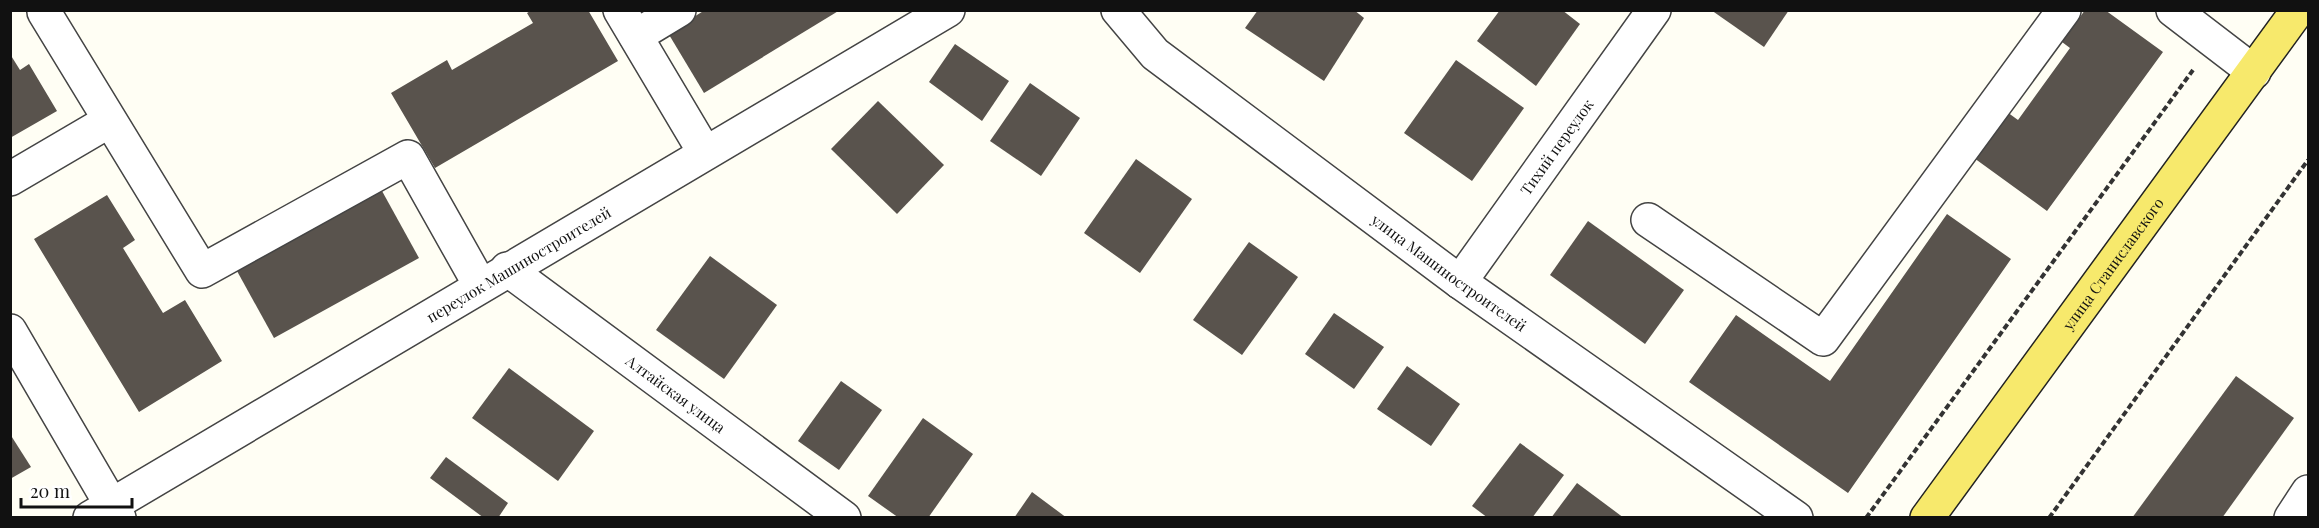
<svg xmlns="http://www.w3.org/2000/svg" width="2319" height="528" font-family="'Playfair Display',serif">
  <rect width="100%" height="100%" fill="#fffef4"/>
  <g fill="#59534d">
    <polygon points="532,10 588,10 618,61 435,168 391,93 447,60 452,70 533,23 527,13"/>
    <polygon points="705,10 840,10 704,93 668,33"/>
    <polygon points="1258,10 1354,10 1364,18 1324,81 1245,28"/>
    <polygon points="1500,10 1562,10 1580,24 1536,86 1477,41"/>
    <polygon points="1711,10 1789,10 1764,47"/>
    <polygon points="2085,10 2105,10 2163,52 2047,211 1974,158 2007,112 2018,120 2070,48 2062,42"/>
    <polygon points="955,44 1009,81 982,121 929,82"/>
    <polygon points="10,54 20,70 29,64 57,111 10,138"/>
    <polygon points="1456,60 1524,108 1472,181 1404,133"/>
    <polygon points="1030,83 1080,118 1041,176 990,141"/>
    <polygon points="878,101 944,165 897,214 831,149"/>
    <polygon points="1136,159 1192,199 1140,273 1084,233"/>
    <polygon points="382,191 419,258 274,338 237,271"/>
    <polygon points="107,195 135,240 123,248 163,313 185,300 222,361 139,412 34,239"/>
    <polygon points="1947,214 2011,259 1848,493 1689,382 1736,315 1830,381"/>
    <polygon points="1588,221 1684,290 1645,344 1550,275"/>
    <polygon points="1249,242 1298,277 1242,355 1193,320"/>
    <polygon points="710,256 777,305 724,379 656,330"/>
    <polygon points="1334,313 1384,347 1354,389 1305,354"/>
    <polygon points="1407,366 1460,404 1431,446 1377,409"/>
    <polygon points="509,368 594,431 558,481 472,418"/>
    <polygon points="2236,376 2294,418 2222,518 2132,518"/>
    <polygon points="841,381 882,410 839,470 798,441"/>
    <polygon points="923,418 973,454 928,518 899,518 868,496"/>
    <polygon points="10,434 31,467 10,479"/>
    <polygon points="1520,443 1564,475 1532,518 1488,518 1472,506"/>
    <polygon points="446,457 508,503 498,518 484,518 430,478"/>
    <polygon points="1577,483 1624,518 1551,518"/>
    <polygon points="1032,492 1067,518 1014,518"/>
  </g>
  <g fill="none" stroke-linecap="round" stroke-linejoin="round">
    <g stroke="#444" stroke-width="36">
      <g id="minor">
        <polyline points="46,10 44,12 202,271 408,157 480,285"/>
        <polyline points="620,10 705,153"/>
        <path id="s1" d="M 1118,10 L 1155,54 L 1460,282 L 1796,518"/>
        <polyline points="2173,10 2254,72"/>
        <polyline points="636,36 679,10"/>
        <polyline points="10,179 109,121"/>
        <polyline points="1648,220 1823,339 2064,10"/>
        <path id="s2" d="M 507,269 L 844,518"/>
        <path id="s3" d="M 1460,282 L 1654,10"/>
        <polyline points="10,331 119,518"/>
        <path id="s4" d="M 90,518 L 948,10"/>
        <polyline points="2291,518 2308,492"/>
      </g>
    </g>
    <g stroke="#222" stroke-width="36">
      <g id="major">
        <path id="s5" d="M 1927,518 L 2298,10"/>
      </g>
    </g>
    <g stroke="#333" stroke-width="4" stroke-dasharray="6 3" stroke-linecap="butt">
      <polyline points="1866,518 2193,70"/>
      <polyline points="2049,518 2308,160"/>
    </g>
    <use href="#minor" stroke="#fff" stroke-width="33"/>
    <use href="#major" stroke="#f7e96c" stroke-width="33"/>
  </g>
  <g text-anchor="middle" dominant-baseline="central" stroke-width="6" stroke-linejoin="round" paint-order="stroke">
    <g font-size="15" fill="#111" stroke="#fff">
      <text stroke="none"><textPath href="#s3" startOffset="166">Тихий переулок</textPath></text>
      <text stroke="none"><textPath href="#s4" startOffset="498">переулок Машиностроителей</textPath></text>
      <text stroke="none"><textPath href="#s5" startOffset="315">улица Станиславского</textPath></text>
      <text stroke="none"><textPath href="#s1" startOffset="424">улица Машиностроителей</textPath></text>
      <text stroke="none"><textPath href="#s2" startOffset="210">Алтайская улица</textPath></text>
    </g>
  </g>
  <rect width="2319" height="528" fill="none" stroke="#111111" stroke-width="24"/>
  <path d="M21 498v9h111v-9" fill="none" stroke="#111111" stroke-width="3"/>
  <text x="30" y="498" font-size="18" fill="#111111" stroke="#ffffff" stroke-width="4.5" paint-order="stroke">20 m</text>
</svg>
